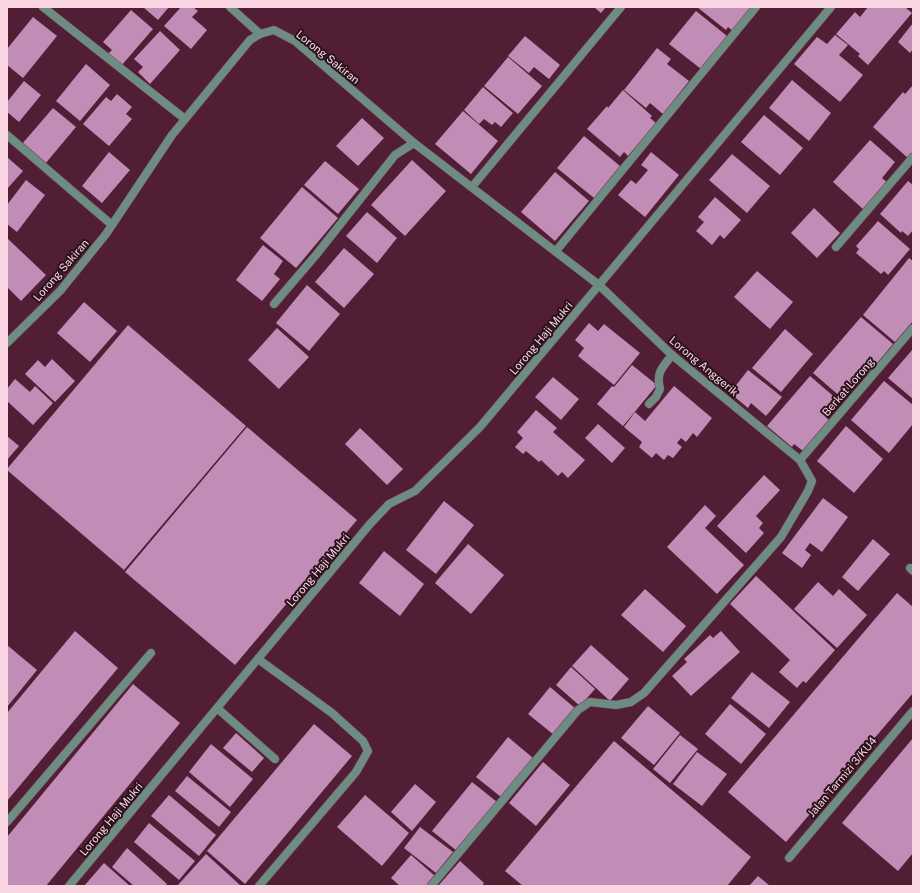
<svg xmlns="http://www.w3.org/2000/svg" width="920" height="893" font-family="'Public Sans',sans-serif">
  <rect width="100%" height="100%" fill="#521e35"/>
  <g fill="#c18cb5">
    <polygon points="143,7 169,7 158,20"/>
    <polygon points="181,7 193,7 198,11 192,17 207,30 191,49 164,26"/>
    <polygon points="594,7 606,7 601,13"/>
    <polygon points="697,7 753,7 734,32 728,27 726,30"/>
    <polygon points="868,7 905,7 912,13 868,65 858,56 860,54 836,34 855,12 860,17"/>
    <polygon points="131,10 153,29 121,66 108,54 112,50 103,42"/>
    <polygon points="696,11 727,36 701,69 669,44"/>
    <polygon points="33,17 57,36 23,78 7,65 7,49"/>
    <polygon points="913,23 913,49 910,53 898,42"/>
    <polygon points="160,31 180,50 150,84 138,72 143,67 134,59"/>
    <polygon points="835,35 848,45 839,55 863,75 840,102 794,64 817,37 827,44"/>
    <polygon points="525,36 560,65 549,79 534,67 529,73 508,56"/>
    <polygon points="657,48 671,59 667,64 689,81 663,114 650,103 646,108 624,90"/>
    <polygon points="508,57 542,86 518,114 484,86"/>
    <polygon points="86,64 110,85 80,121 56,101"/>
    <polygon points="792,80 831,113 809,141 769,108"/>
    <polygon points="24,81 41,95 19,122 7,112 7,102"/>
    <polygon points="913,85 913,154 909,159 873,127 903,92 905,94"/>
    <polygon points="483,87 513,113 501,127 495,122 492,125 484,119 479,124 464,110"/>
    <polygon points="623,90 652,116 650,118 656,123 628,156 624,152 620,157 587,129 607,106 608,108"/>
    <polygon points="117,94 132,107 126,114 132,119 109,146 83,124 106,97 111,101"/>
    <polygon points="53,108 76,127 45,164 22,144"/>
    <polygon points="463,111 498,141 471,174 435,144"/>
    <polygon points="764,115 803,148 780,175 741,142"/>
    <polygon points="362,118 384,138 358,166 336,146"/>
    <polygon points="584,136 620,166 594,198 557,168"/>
    <polygon points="870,140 895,162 882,178 888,183 864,210 833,182"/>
    <polygon points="109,152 130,170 102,203 82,186"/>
    <polygon points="651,152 679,175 645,217 618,195 631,180 636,184 648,170 641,165"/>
    <polygon points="732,154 770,186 747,213 709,180"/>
    <polygon points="7,157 23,171 7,189"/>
    <polygon points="412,160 446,191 405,236 371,205"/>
    <polygon points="325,161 359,189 338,214 304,185"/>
    <polygon points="555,172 589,201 555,241 521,212"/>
    <polygon points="26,180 45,195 17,232 7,224 7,205"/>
    <polygon points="908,181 913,185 913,230 908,236 902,231 901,233 880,214"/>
    <polygon points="302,187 338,218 296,268 260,238"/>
    <polygon points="715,197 741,220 724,239 720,235 712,245 696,231 704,222 698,217"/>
    <polygon points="814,208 840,233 817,258 791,233"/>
    <polygon points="367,212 397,238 377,263 346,236"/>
    <polygon points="878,221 910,249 888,275 884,271 881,274 856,253 859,249 856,246"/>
    <polygon points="7,238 46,275 21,301 7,287"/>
    <polygon points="263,245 283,261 274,274 280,279 262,301 236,280"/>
    <polygon points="344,248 374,274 344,308 315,282"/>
    <polygon points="909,258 913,261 913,321 895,342 863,315"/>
    <polygon points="757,271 793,302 770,329 734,297"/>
    <polygon points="307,285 340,314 309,351 276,323"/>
    <polygon points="84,302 117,331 90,362 57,333"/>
    <polygon points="861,317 893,344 868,374 865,371 842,398 813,373"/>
    <polygon points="589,323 598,331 604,324 640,353 614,385 578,356 584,348 575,340"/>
    <polygon points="128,325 246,426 124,570 7,470 7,469"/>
    <polygon points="277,328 309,357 279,389 248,360"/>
    <polygon points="785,329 813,354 781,392 752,368"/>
    <polygon points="913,349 913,399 888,378"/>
    <polygon points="52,359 75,381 55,402 25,374 38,360 45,367"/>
    <polygon points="632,365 657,385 623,426 597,404 612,386 614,387"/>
    <polygon points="748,370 782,397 766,416 751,403 748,408 730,393"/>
    <polygon points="810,376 839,401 826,417 829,420 803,451 794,444 792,447 767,426"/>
    <polygon points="553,377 579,399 561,420 535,397"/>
    <polygon points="15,379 30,392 35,386 53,403 33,425 7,401 7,389"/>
    <polygon points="884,381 913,405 913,424 889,453 851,420"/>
    <polygon points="674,386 712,418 697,437 693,433 686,442 681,438 677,443 682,447 673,458 668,455 664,460 656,453 652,458 639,447 642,442 624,427 635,412 645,421"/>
    <polygon points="536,410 557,428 553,432 585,460 568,478 562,472 558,476 541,460 539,462 526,451 523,454 515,447 523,438 517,432"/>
    <polygon points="598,424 625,448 612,463 585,438"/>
    <polygon points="846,426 883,459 854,493 817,461"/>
    <polygon points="247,427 357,520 235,665 125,572"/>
    <polygon points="360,428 403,469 387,485 345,444"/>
    <polygon points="7,436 19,446 7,460"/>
    <polygon points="764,475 780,490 756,516 763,523 759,528 764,533 746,553 717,526"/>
    <polygon points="823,498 848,517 822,552 810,543 805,550 811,555 802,568 782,553"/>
    <polygon points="444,501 474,525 436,574 406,550"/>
    <polygon points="705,505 716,516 705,528 744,565 717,594 667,547"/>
    <polygon points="873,539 890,554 858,591 842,577"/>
    <polygon points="468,544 504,575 471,614 435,583"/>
    <polygon points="384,551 424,584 400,616 359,583"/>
    <polygon points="756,576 835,650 806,683 803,681 797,688 779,672 790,660 730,604"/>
    <polygon points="818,582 833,596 839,589 867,615 837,648 794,609"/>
    <polygon points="645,589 686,626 663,652 621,615"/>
    <polygon points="897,593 913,607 913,693 786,842 728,792"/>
    <polygon points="75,631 118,668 7,801 7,713"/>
    <polygon points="721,631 740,652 691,696 672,676 687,662 684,659 710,635 713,638"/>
    <polygon points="7,645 37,670 7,707"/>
    <polygon points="591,645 629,679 610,701 572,666"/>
    <polygon points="571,667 595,689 580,706 556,685"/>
    <polygon points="752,672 790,702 769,728 731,698"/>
    <polygon points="133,684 180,723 46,886 7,886 7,837"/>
    <polygon points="550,687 576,709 554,735 528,714"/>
    <polygon points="730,704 766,734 741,764 705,734"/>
    <polygon points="648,706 680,733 654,765 621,738"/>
    <polygon points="314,724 352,756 245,884 207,851"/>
    <polygon points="236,733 264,758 252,772 223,748"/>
    <polygon points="680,735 698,749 670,783 653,769"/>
    <polygon points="508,737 533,758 501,797 476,777"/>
    <polygon points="913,738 913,853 898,871 842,823"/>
    <polygon points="614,741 751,857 727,886 523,886 505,871"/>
    <polygon points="211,744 253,779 230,807 189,772"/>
    <polygon points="697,752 727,774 702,806 673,784"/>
    <polygon points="543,762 570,785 536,826 509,803"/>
    <polygon points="187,776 231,812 219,827 175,791"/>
    <polygon points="472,782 497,802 457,851 432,831"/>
    <polygon points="415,784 436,802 412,831 391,812"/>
    <polygon points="169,795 216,835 199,856 151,816"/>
    <polygon points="365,795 409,833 382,866 337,827"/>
    <polygon points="149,823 195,861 179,880 134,842"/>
    <polygon points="420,827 453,852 436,873 404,848"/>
    <polygon points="127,848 167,884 165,886 134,886 112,867"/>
    <polygon points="206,854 241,886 177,886"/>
    <polygon points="411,855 435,876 426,886 400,886 391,878"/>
    <polygon points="460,861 484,883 482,886 438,886"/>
    <polygon points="104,863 130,886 84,886"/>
    <polygon points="758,876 770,886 749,886"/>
  </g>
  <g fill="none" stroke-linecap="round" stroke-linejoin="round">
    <g stroke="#703f54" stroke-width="9">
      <g id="service">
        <path d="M 649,404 L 656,397 L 660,389 C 656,372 662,368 672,355"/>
        <polyline points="258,659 332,713 363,741 368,751 356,772 259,886"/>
        <polyline points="217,708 275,759"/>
        <polyline points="7,822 151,653"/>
        <polyline points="69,886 370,524 389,504 415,491 480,427 599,285"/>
      </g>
    </g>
    <g stroke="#703f54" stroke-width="9">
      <g id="minor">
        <polyline points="43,7 185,119"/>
        <polyline points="230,7 260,34"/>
        <polyline points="7,135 112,225"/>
        <polyline points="472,187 621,7"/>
        <polyline points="836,247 913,157"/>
        <polyline points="556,251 756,7"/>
        <path d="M 599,285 C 676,192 754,100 831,7"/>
        <polyline points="274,304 316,255 395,155 414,143"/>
        <polyline points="7,343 60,291 106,234 172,135 250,40 260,34 274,30 295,41 414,143 599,285 672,355 800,460 812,481 808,491 781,537 644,693 631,702 616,705 590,702 578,710 431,886"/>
        <polyline points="800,460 913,328"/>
        <polyline points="910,568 913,571"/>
        <polyline points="789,858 913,711"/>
      </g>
    </g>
    <use href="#service" stroke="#6d8c82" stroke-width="8"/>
    <use href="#minor" stroke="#6d8c82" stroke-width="8"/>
  </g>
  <g text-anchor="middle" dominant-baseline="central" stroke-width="4" stroke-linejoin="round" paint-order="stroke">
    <g font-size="11" fill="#f9d6e2" stroke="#2a121c">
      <text transform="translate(328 57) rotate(39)">Lorong Sakiran</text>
      <text transform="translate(61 270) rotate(-49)">Lorong Sakiran</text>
      <text transform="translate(541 338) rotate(-50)">Lorong Haji Mukri</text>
      <text transform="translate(704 366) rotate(40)">Lorong Anggerik</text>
      <text transform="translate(848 387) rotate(-49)">Berkat Lorong</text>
      <text transform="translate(318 570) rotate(-50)">Lorong Haji Mukri</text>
      <text transform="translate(842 777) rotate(-50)">Jalan Tarmizi 3/KU4</text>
      <text transform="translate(111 819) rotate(-50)">Lorong Haji Mukri</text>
    </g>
  </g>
  <rect width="920" height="893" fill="none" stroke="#f9d6e2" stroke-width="16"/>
</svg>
